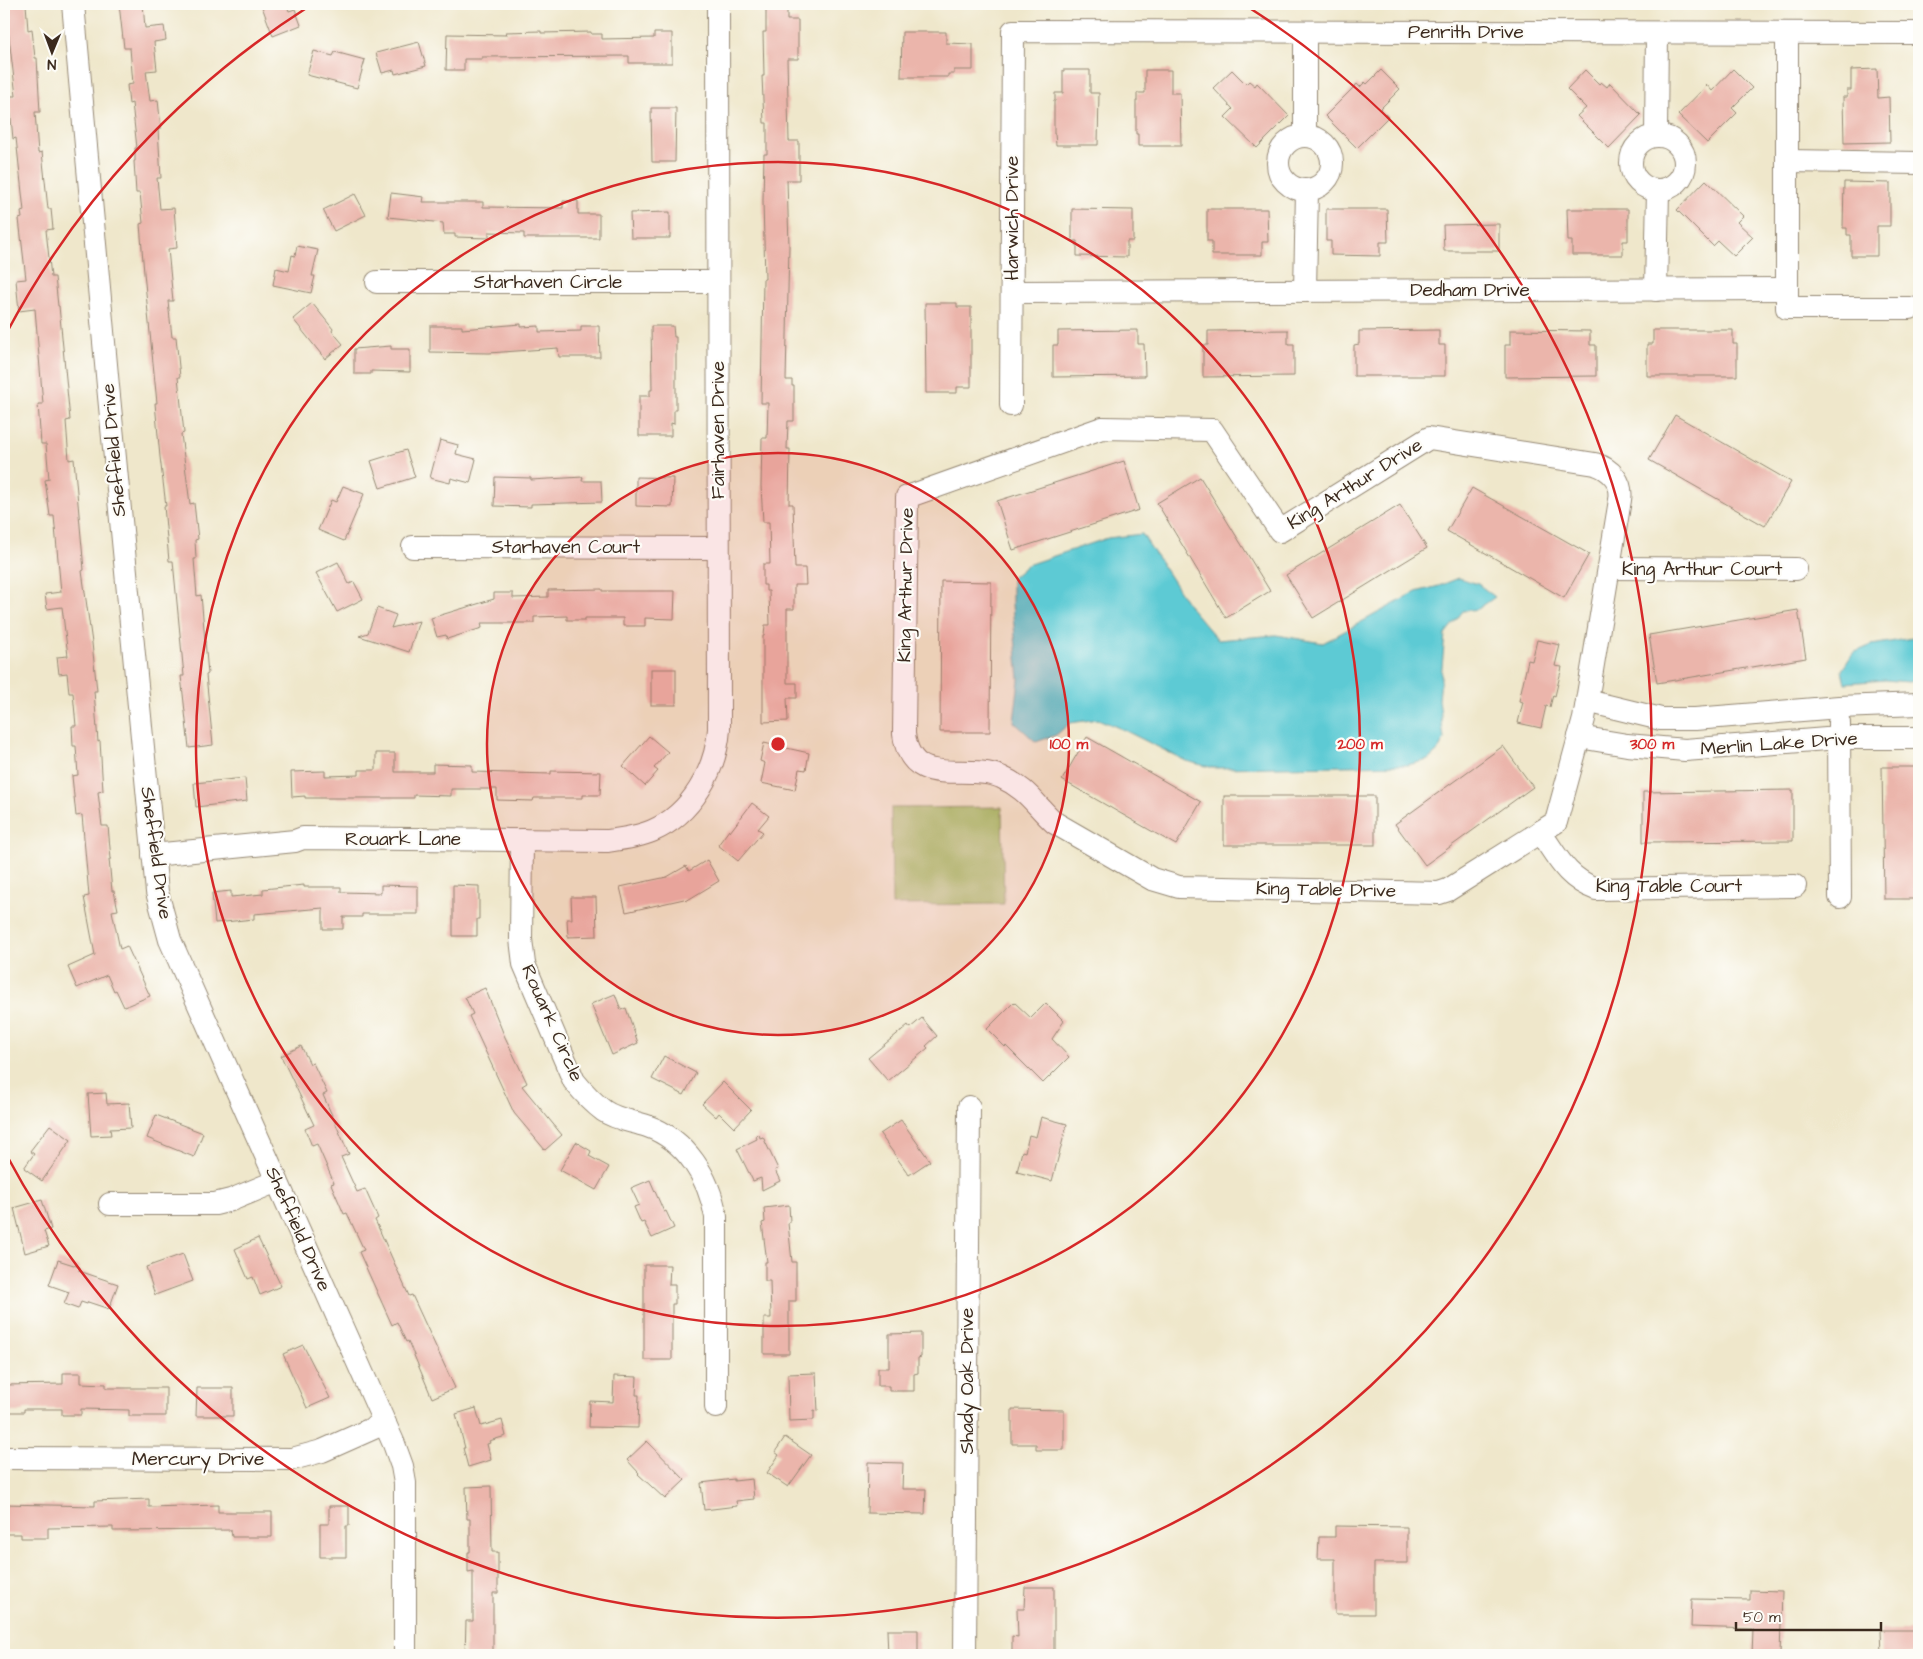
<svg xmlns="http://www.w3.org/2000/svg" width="1923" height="1659" font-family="'Architects Daughter',sans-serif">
  <rect width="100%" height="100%" fill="#fdfcf7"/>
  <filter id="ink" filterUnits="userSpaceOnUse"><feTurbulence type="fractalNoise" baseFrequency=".02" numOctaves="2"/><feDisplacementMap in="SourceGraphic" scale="10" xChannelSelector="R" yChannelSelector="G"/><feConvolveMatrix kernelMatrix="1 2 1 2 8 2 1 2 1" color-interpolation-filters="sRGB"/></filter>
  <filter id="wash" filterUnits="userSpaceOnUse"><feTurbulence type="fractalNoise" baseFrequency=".0096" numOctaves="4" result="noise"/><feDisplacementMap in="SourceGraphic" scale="20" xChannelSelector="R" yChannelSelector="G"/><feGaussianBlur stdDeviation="1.12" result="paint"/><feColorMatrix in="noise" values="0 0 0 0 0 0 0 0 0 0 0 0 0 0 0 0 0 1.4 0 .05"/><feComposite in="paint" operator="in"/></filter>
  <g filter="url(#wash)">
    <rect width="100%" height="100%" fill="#efe7cb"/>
    <polygon fill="#a4c26a" stroke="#707644" points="1002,807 1004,904 892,905 891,808"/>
    <g fill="#5dcad4" stroke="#4c7a79">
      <polygon points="1142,534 1189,606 1218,640 1276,635 1323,643 1416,592 1439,586 1459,578 1478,584 1495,597 1478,609 1463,611 1445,634 1439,700 1444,739 1438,751 1428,760 1407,765 1214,768 1186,761 1124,730 1098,719 1070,723 1056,735 1036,742 1014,722 1019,679 1012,605 1012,578 1027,565 1108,538"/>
      <polygon points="1919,637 1919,679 1909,682 1885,680 1845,683 1842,670 1853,653 1872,645"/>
    </g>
    <g id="blocks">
      <g fill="#ebb5ab">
        <polygon points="5,4 26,4 28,30 32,29 35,58 37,58 40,112 35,112 38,153 42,152 48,209 51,209 53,229 46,230 51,277 55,277 58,306 59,306 70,420 66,421 69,460 74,459 84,570 82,571 92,643 97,691 94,691 98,742 100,741 103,791 98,792 102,826 108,826 111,859 109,859 112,891 114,891 118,910 112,911 120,949 127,946 150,996 124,1007 116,990 114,991 107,975 77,988 68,967 95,955 84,897 89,896 82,815 76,816 72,776 78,775 76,746 73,746 72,726 76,726 73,693 69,693 67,673 59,674 57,657 68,656 62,607 47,609 45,594 61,592 54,516 50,516 45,480 49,479 46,444 41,444 38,404 43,404 35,309 19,311 16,280 26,279 19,219 22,218 21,212 24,211 16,138 13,139 9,96 16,96"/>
        <polygon points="119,4 143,4 145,28 164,26 166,40 154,42 157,70 146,71 150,101 158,100 161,129 158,129 161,178 157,178 160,209 174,208 177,248 168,249 173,301 168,301 172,337 176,337 180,377 178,377 184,433 181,434 190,504 194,503 198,539 195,540 196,559 194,559 197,596 201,595 208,674 206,675 213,745 189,748 181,676 184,676 173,561 169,561 164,506 166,506 160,457 155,403 157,403 144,273 140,224 143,223 140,193 136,193 134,161 135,161 135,148 137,148 132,103 129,104 127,85 133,84 130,48 124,48"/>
        <polygon points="261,4 286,4 289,11 295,9 301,25 273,36"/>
        <polygon points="766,4 787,4 787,20 798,20 798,59 787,59 789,141 799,141 799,180 787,180 789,246 786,380 792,380 792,386 794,386 794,421 788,421 787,449 790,449 789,504 793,504 795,568 805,568 806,585 794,585 794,609 787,609 787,683 797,683 797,698 787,698 788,721 763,722 763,636 764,636 765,625 770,625 769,591 766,591 766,585 763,585 763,564 770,564 769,522 763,522 761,486 762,438 767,438 768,403 761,403 763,279 765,279 763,201 764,154 767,154 767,123 764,123 762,76 764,76 763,32 766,32"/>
        <polygon points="541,31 541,33 591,32 591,34 602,34 602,39 654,38 654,33 672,33 672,63 629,63 629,56 482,57 482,59 464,59 464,70 446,70 447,34 507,35 506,32"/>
        <polygon points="902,32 946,32 946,43 973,44 973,70 954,70 954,74 948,74 948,77 901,77"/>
        <polygon points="419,42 426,66 395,74 394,70 382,73 376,53"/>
        <polygon points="314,51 333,56 335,52 365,60 357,88 307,75"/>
        <polygon points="1733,69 1752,88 1732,108 1737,113 1707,143 1678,115 1707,85 1712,91"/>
        <polygon points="1877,69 1878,98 1889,97 1890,142 1844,143 1843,97 1847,97 1847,90 1851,90 1851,70"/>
        <polygon points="1063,70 1090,70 1090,93 1099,93 1098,145 1056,145 1055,134 1054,134 1054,101 1055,101 1055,93 1063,93"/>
        <polygon points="1145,70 1171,70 1171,93 1180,93 1181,146 1138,146 1138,134 1136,134 1136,101 1137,101 1137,93 1145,93"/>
        <polygon points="1232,70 1246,84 1249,81 1255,86 1257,83 1289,116 1257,148 1225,117 1233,109 1213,88"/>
        <polygon points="1381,70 1400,89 1380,109 1388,117 1357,148 1325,116 1357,84 1360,87 1365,82 1367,84"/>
        <polygon points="1585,70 1599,84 1601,82 1607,87 1610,83 1641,115 1609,148 1577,116 1586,108 1567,89"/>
        <polygon points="651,108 676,108 675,162 652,162"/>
        <polygon points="1706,180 1743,216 1737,222 1753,237 1734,256 1718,241 1713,246 1677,210"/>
        <polygon points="1844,182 1890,183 1890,226 1877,226 1877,256 1851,256 1851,235 1847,235 1847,228 1843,228"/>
        <polygon points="391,193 424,197 423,202 483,202 483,207 563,208 563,201 578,201 578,214 599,214 599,238 524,238 524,233 489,232 489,238 455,237 455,234 444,234 443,223 388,217"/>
        <polygon points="355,194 366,215 334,231 323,210"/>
        <polygon points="1072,209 1133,210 1133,241 1127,241 1127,257 1077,256 1077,241 1072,241"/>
        <polygon points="1207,209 1267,209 1268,242 1262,242 1262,255 1212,255 1212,241 1207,241"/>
        <polygon points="1326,209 1387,209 1388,242 1380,242 1380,256 1331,255 1331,241 1326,241"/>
        <polygon points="1567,209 1628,209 1628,241 1623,241 1623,255 1572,255 1572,241 1568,241"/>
        <polygon points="670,212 670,238 631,238 630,213"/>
        <polygon points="1499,224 1499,251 1444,251 1443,225"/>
        <polygon points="297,246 318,250 312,276 315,276 311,293 273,285 276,268 289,271 292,255 295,256"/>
        <polygon points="312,303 333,329 332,331 343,344 325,359 293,319"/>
        <polygon points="925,303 957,303 957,307 971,307 971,387 957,387 957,393 926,393"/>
        <polygon points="521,324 521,327 539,326 539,332 581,331 581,326 599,326 600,357 559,357 558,348 489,353 430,352 430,326 462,326 462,329"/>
        <polygon points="651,326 673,326 674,337 676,337 676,410 674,410 674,424 671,423 671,436 639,436 639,396 650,396 650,390 652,390"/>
        <polygon points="1138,330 1138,344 1144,344 1145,376 1053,377 1053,345 1058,345 1058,331"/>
        <polygon points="1288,330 1288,344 1294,344 1294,376 1203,377 1203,345 1208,345 1208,331"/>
        <polygon points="1439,330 1439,345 1445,345 1445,376 1354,376 1354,345 1359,344 1359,331"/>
        <polygon points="1510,330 1590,331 1590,345 1596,345 1596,376 1505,377 1505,345 1510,345"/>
        <polygon points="1653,330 1733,330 1733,344 1737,344 1737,376 1647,376 1647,344 1653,344"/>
        <polygon points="391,346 391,349 410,349 410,372 371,371 371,374 354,374 354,349"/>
        <polygon points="1675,415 1791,482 1765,526 1649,460"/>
        <polygon points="440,440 458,445 456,454 476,459 470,483 451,478 450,483 430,478"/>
        <polygon points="406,450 415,477 380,488 371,461"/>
        <polygon points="1124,461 1139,510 1013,550 997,501"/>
        <polygon points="495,477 531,478 531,480 583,477 582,481 601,481 602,502 531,504 531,507 494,506"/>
        <polygon points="636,477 673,478 672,507 636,506"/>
        <polygon points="1200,477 1270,591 1226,618 1157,503"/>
        <polygon points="343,486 364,494 344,541 318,530 331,500 336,502"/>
        <polygon points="1472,488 1589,554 1564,598 1447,531"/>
        <polygon points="1400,505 1427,548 1313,618 1286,575"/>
        <polygon points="338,562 349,584 354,582 363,599 337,612 316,573"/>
        <polygon points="941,581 991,582 990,732 940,732"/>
        <polygon points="602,589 602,591 675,591 674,619 645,618 645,626 623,626 623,618 585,618 585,620 567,620 567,616 534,617 534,623 481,623 482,628 447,639 446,635 437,637 431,618 494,599 494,593 513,593 513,598 548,597 548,590"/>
        <polygon points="377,608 396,615 391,628 419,621 409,652 359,636 368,633"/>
        <polygon points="1798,610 1806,658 1657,683 1649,635"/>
        <polygon points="1537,640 1560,645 1555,666 1562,667 1555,696 1553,695 1550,707 1546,706 1541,728 1518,723 1523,702 1519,701 1528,660 1532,661"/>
        <rect x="651" y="669" width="25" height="36"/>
        <polygon points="649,736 668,752 654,768 658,771 645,786 623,766"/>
        <polygon points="1087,737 1201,802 1176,845 1062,780"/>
        <polygon points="764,743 809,753 806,770 799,769 795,790 761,783 765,763 760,761"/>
        <polygon points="1503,746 1533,787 1425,865 1395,824"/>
        <polygon points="376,753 395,753 395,772 433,772 433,764 472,765 472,772 551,774 551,771 601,772 600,795 583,795 583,798 534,798 533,801 497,800 497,789 451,789 451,796 414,795 414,798 305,798 305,796 292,797 291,772 325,771 325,776 359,775 359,770 376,770"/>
        <polygon points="1882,767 1919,767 1919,899 1884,899"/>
        <polygon points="245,778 247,801 196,807 194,783"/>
        <polygon points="1793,790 1793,841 1643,842 1643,792"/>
        <rect x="1224" y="796" width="151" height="49"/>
        <polygon points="752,803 769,816 758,829 763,832 738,861 718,845 729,830 730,832"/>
        <polygon points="707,860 719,881 686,901 684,899 626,912 620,887 667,877 686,866 689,871"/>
        <polygon points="304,885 304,887 341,887 341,892 381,893 381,885 418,886 418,914 362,914 362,917 343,917 343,929 323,929 323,908 254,914 254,919 215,923 212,893 231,891 231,897 263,894 263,889"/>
        <polygon points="453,885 479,886 479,919 477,919 477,936 453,936"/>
        <polygon points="571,897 596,897 597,936 568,937 567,919 572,919"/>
        <polygon points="485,988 504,1035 527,1083 522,1086 562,1135 545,1150 514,1113 469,1016 473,1014 465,997"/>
        <polygon points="615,994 621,1010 626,1008 638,1043 612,1055 591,1004"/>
        <polygon points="1014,1002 1031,1018 1046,1003 1064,1021 1052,1039 1069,1057 1043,1083 1006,1046 1005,1047 987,1029"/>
        <polygon points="922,1018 937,1036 926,1046 928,1048 888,1081 868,1058 908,1025 910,1028"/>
        <polygon points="301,1046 310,1064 313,1063 327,1093 323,1095 349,1154 341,1157 357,1192 365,1189 378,1218 375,1220 409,1296 412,1295 455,1388 432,1398 408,1341 406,1342 397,1322 392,1325 359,1252 364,1250 347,1213 344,1214 331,1184 334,1183 317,1144 312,1146 305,1129 314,1125 281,1056"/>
        <polygon points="664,1056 696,1073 684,1095 652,1079"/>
        <polygon points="723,1082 751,1110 734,1128 719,1113 716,1117 702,1104"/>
        <polygon points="106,1093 107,1104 129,1103 131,1128 110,1129 111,1135 91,1136 88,1094"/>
        <polygon points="156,1115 203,1133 194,1157 147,1138"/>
        <polygon points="1041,1117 1067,1124 1052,1181 1017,1172 1022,1151 1025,1152 1029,1135 1036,1137"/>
        <polygon points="901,1120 930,1161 909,1175 880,1134"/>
        <polygon points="50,1125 71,1140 42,1181 24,1168 34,1154 30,1151"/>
        <polygon points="759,1134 760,1138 763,1137 778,1169 775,1170 780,1181 762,1190 761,1178 753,1181 737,1149 757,1139 756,1135"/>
        <polygon points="576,1142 591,1151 589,1156 609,1167 596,1190 560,1170"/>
        <polygon points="650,1180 664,1212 666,1211 674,1228 652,1238 644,1222 641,1223 634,1207 639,1205 631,1188"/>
        <polygon points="42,1200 51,1229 44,1231 49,1246 25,1253 14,1208"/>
        <polygon points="789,1205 790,1222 788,1223 792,1262 796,1262 796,1301 789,1301 789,1354 764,1354 764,1318 771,1318 770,1281 765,1281 765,1262 767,1262 762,1223 765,1222 764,1208"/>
        <polygon points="258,1238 281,1286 260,1295 253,1277 248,1279 235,1249"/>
        <polygon points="183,1254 193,1281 155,1295 146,1267"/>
        <polygon points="58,1260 80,1267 79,1271 118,1284 109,1309 88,1302 87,1304 81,1302 78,1309 64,1304 69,1292 49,1285"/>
        <polygon points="644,1265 670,1265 669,1285 675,1285 675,1304 672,1304 672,1360 644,1360"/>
        <polygon points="921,1333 921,1357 918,1358 918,1373 914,1374 914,1391 889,1391 889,1386 878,1386 878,1368 889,1368 889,1334"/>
        <polygon points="303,1345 330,1398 307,1408 283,1354"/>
        <polygon points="63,1373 81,1373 81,1383 106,1384 106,1388 166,1388 166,1416 129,1416 129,1410 81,1409 81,1415 62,1415 62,1409 24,1409 24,1412 4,1412 4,1385 63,1384"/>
        <polygon points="816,1373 818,1411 814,1410 814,1420 789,1421 788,1374"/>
        <polygon points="614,1376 637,1377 636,1395 639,1395 638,1428 589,1427 590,1401 613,1402"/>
        <polygon points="197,1388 233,1388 233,1416 196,1416"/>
        <polygon points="476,1408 481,1426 502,1420 506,1436 489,1441 490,1443 487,1444 491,1460 468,1467 463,1448 465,1448 456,1414"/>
        <polygon points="1012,1409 1064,1410 1064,1450 1036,1450 1036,1444 1012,1444"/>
        <polygon points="785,1437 811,1455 788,1487 767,1473 779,1455 775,1452"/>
        <polygon points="647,1441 685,1480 665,1499 638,1474 639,1473 627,1460"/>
        <polygon points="868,1462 903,1463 902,1489 926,1489 925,1514 867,1513"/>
        <polygon points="734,1479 734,1481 752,1479 754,1499 736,1501 737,1506 704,1510 701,1483"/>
        <polygon points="491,1486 492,1552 498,1552 498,1593 493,1593 493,1655 465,1655 466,1621 473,1621 473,1571 468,1572 468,1552 470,1552 470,1519 467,1519 466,1487"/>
        <polygon points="149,1499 149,1507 218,1505 218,1512 272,1512 272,1537 232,1537 231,1530 113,1531 113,1527 48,1528 48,1538 21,1538 21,1534 4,1534 4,1504 95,1506 95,1501"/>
        <polygon points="329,1506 349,1506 349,1526 346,1526 346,1557 320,1557 320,1524 329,1524"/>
        <polygon points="1335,1526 1407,1527 1407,1563 1374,1563 1374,1614 1335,1614 1335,1559 1318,1559 1319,1537 1335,1537"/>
        <polygon points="1025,1587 1054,1587 1054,1655 1012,1655 1012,1636 1018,1637 1017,1609 1024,1609"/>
        <polygon points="1750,1590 1782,1591 1780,1655 1752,1655 1753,1629 1691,1627 1692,1599 1750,1600"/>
        <polygon points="887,1630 918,1630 918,1655 888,1655"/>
        <polygon points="1881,1630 1917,1630 1917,1655 1882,1655"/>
      </g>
    </g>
  </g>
  <g filter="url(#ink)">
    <use href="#blocks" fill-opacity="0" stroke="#958874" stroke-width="1"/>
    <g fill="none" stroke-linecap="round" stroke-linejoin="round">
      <g stroke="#958874" stroke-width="24">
        <g id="minor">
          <polyline points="73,4 108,386 157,892 170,940 394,1444 402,1466 405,1483 405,1655"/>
          <polyline points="1305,32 1305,136"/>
          <polyline points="1787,33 1787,308 1910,308"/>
          <polyline points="1656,135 1657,33"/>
          <circle cx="1658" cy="163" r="27"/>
          <circle cx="1305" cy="163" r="27"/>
          <polyline points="1787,161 1919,163"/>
          <polyline points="377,282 718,282"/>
          <polyline points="1656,290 1658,190"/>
          <polyline points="1305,291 1307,190"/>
          <polyline points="1012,292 1787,289"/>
          <polyline points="1011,405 1013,31 1919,33"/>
          <path d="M 1102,428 L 1212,430 L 1280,531 L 1429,438 L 1595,464 C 1611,469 1623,482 1620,500 L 1584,719 L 1556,822 L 1448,890 L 1439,893 L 1179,887 L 1152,879 L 1055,823 C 1035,805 1028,789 1001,777 C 965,762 911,791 904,734 L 907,497 Z"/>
          <polyline points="413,547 718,548"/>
          <polyline points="1609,568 1796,569"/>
          <polyline points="1587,701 1661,719 1695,719 1839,707 1919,704"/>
          <polyline points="1839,723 1840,897"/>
          <polyline points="1579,737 1627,745 1685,750 1839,738 1919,738"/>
          <path d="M 1540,832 C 1557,856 1566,878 1596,889 L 1795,886"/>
          <path d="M 522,840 L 521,939 L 524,964 L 574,1081 C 583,1092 592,1102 604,1111 C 617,1120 633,1121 647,1126 C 687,1140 709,1178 716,1217 L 716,1407"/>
          <path d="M 153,855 L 295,841 L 303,838 L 607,841 C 622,839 638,837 652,831 C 692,814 716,770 719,729 L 718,4"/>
          <polyline points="110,1204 215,1204 231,1200 277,1181"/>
          <polyline points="4,1458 292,1459 322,1451 385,1423"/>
          <polyline points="965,1655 969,1107"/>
        </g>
      </g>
      <use href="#minor" stroke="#fff" stroke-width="22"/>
    </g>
  </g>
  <circle cx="778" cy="744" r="291" fill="#d62828" fill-opacity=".12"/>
  <g fill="none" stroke="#d62828" stroke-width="2.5">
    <circle cx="778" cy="744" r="291"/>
    <circle cx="778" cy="744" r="582"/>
    <path d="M6 334A874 874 0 0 1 308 7M1248 7A874 874 0 1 1 6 1154"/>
  </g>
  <g text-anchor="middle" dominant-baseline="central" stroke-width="4.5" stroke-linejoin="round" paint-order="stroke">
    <g font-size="19" fill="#3b2a1e" stroke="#fdfcf7">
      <text x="1466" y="32">Penrith Drive</text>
      <text transform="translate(1012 218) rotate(-90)">Harwich Drive</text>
      <text x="548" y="282">Starhaven Circle</text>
      <text x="1470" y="290">Dedham Drive</text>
      <text transform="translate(718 430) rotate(-90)">Fairhaven Drive</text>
      <text transform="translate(114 450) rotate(-95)">Sheffield Drive</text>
      <text transform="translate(1355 484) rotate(-32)">King Arthur Drive</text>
      <text x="566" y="547">Starhaven Court</text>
      <text x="1702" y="569">King Arthur Court</text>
      <text transform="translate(906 585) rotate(-89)">King Arthur Drive</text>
      <text transform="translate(1779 744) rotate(-4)">Merlin Lake Drive</text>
      <text x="403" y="839">Rouark Lane</text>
      <text transform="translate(156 853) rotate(82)">Sheffield Drive</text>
      <text x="1669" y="886">King Table Court</text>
      <text transform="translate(1326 890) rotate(1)">King Table Drive</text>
      <text transform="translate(552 1023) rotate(66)">Rouark Circle</text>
      <text transform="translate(298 1229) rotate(66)">Sheffield Drive</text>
      <text transform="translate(967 1381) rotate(-90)">Shady Oak Drive</text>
      <text x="198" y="1459">Mercury Drive</text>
    </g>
  </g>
  <circle cx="778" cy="744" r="8" fill="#d62828" stroke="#fdfcf7" stroke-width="2.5"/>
  <g font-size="15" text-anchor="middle" font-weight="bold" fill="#d62828" stroke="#fdfcf7" stroke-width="4.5" stroke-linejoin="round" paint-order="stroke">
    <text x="1069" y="749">100 m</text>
    <text x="1360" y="749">200 m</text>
    <text x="1652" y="749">300 m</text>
  </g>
  <rect width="1923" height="1659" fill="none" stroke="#fdfcf7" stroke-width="20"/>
  <g transform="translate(52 52) rotate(181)" stroke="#fdfcf7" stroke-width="4" paint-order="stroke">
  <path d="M0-4L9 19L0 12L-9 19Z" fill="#3b2a1e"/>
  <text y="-8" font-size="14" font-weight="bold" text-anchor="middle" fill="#3b2a1e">N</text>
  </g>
  <path d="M1736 1622v8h145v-8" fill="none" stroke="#3b2a1e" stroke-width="2.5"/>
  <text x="1743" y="1622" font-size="15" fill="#3b2a1e" stroke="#fdfcf7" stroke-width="4" paint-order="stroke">50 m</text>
</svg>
